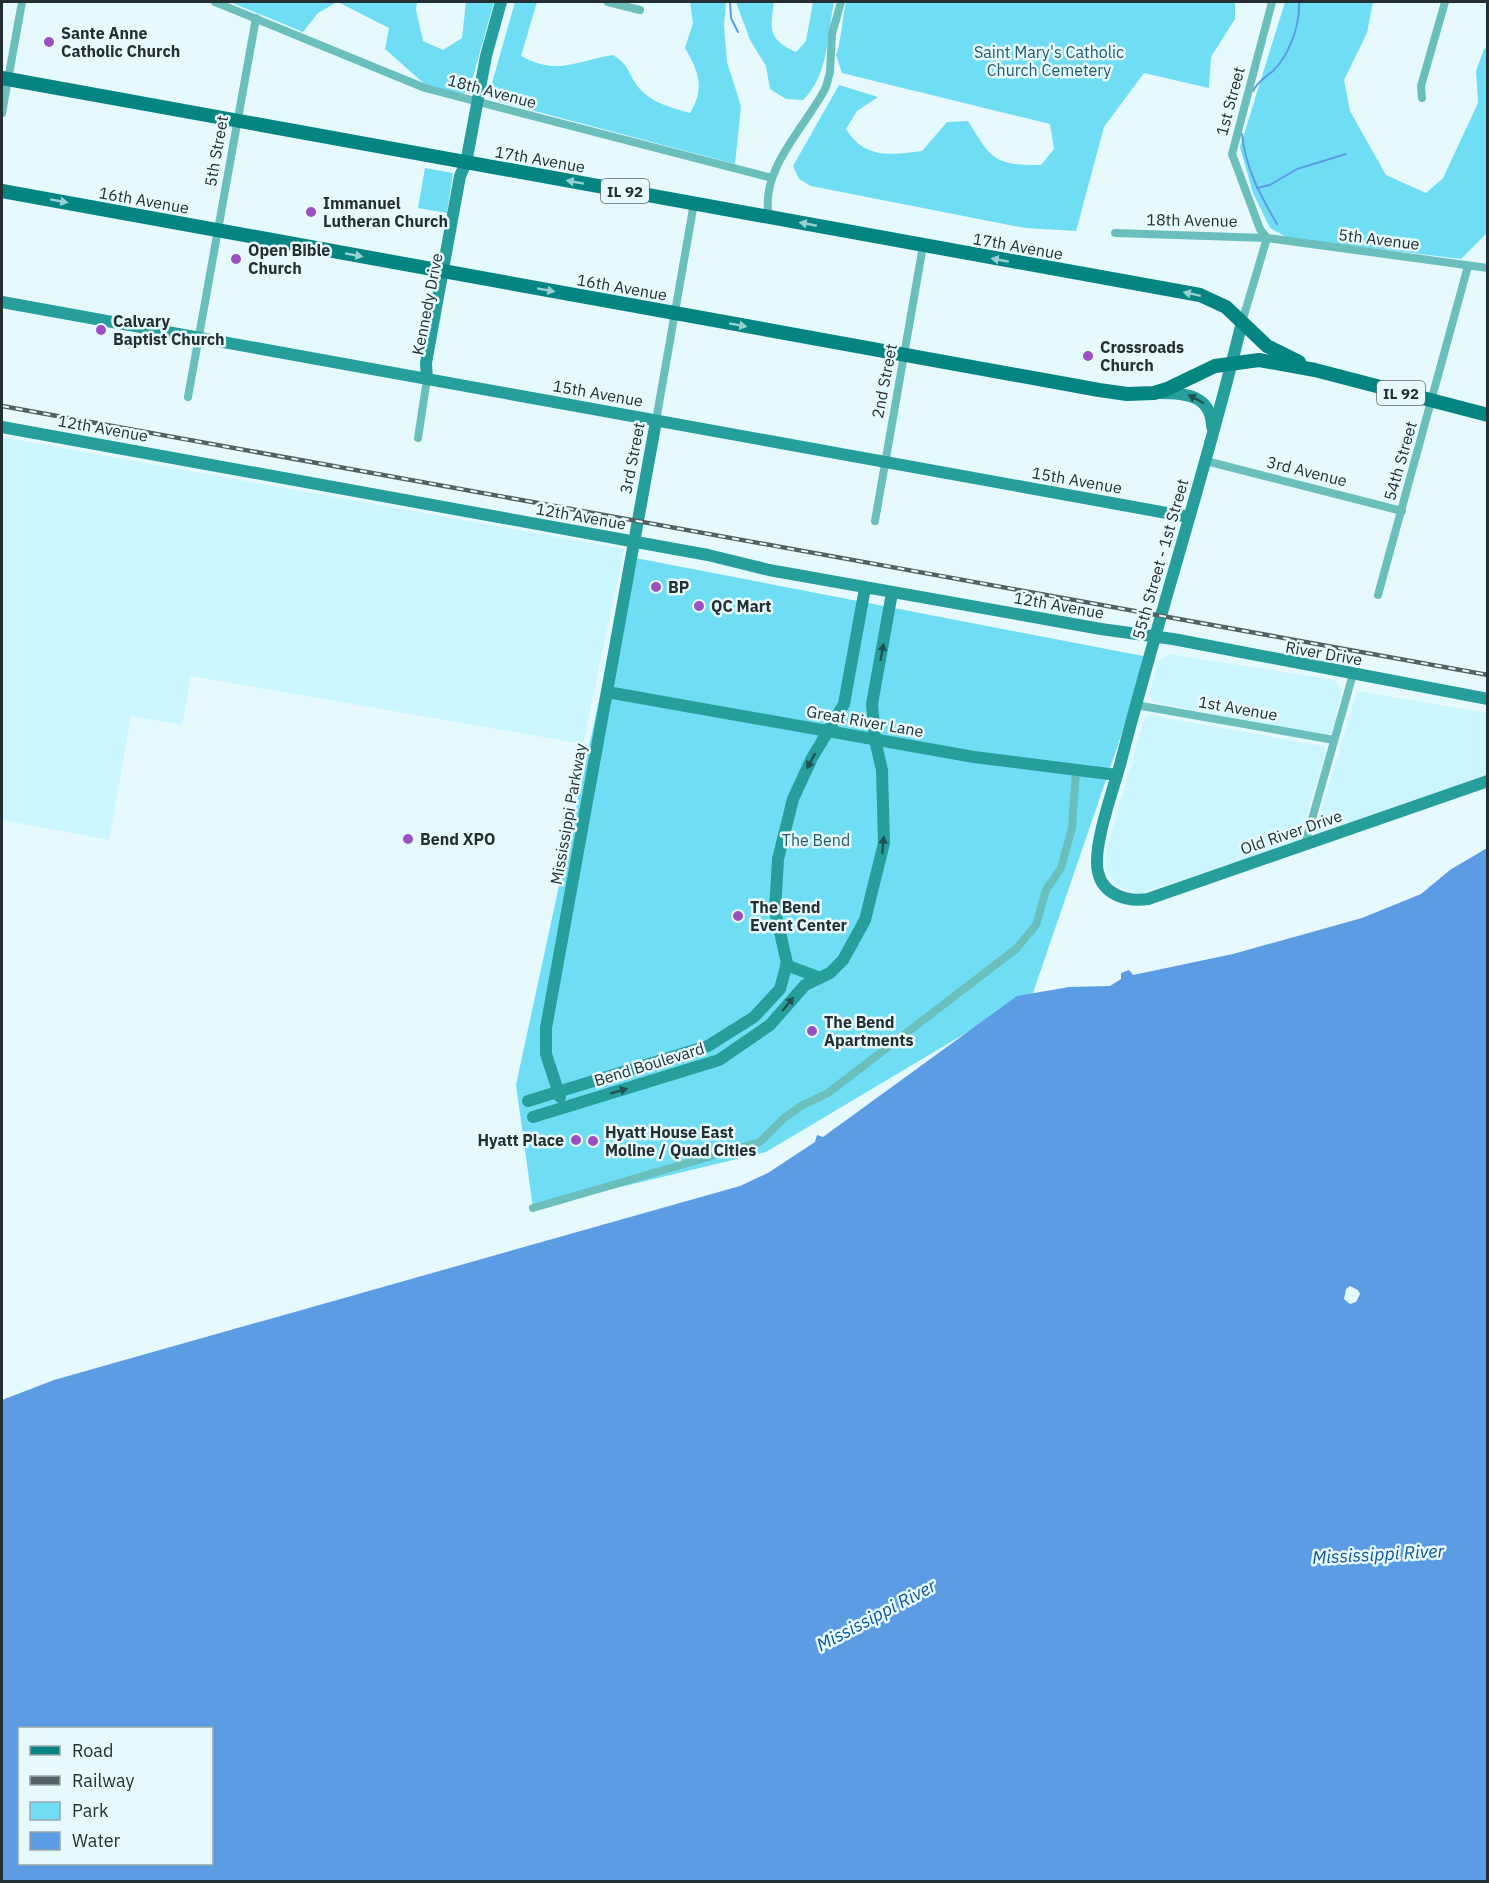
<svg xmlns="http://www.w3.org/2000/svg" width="1489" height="1883" font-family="'IBM Plex Sans',sans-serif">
  <rect width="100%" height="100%" fill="#e6f9fd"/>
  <g fill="#ccf6ff">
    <polygon points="2,437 624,549 583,744 191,676 182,725 131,716 109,840 2,820"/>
    <polygon points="1170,654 1334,680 1342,690 1332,732 1326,735 1153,702 1149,695 1158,660"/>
    <polygon points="1357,691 1487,713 1487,775 1314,835"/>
    <polygon points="1149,715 1324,746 1326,751 1299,842 1138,894 1116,885 1105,869 1106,850 1144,719"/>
  </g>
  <g fill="#6fdef4">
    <polygon points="230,2 337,2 318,13 303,32"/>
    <polygon points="338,2 417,2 416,10 423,41 443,50 462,38 466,2 494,2 473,77 464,94 428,87 385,49 389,28"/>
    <path d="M 515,2 L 537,2 L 521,56 C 558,76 575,61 613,55 C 632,67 627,74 639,88 C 652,103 672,108 690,113 C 705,88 699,72 685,48 L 693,23 L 690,2 L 726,2 L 724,25 L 727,62 L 741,106 L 735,164 L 500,102 L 492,83 Z"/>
    <path d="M 736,2 L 774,2 C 770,30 768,39 796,52 L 806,41 L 813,2 L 834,2 C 827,35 829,75 803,100 L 786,99 L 770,89 L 766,66 L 750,40 Z"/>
    <path d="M 846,2 L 1235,2 L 1235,19 L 1211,57 L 1209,88 L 1144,73 L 1104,127 L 1076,231 L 1025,228 L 811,186 L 799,179 L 793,166 L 839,85 L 878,97 L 857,111 L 846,129 C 864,159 891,155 922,151 L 947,122 L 968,121 C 992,160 994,165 1041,165 L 1054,149 L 1050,124 L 842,73 L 836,55 C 840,49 843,14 846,2 Z"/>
    <polygon points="1285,2 1373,2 1367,33 1344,80 1350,111 1386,175 1426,193 1443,178 1478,103 1476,71 1484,49 1487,48 1487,233 1461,259 1288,238 1270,228 1253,193 1240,147"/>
    <polygon points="425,168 453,173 447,213 418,208"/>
    <polygon points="630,557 1148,657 1033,993 766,1152 533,1208 516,1085"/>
  </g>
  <path fill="#5b9ce4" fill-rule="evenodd" d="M 1487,848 L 1487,1881 L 2,1882 L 2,1400 L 54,1380 L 740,1186 L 768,1173 L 815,1142 L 817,1135 L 823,1137 L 1017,996 L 1069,987 L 1110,986 L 1121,979 L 1121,973 L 1129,970 L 1133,975 L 1233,954 L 1362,918 L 1421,894 L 1450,870 ZM 20,1728 L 212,1728 L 212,1864 L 20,1864 Z"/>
  <polygon fill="#e6f9fd" points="1350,1286 1358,1290 1360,1294 1356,1302 1350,1304 1344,1299 1346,1289"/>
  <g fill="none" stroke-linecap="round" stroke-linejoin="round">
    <g stroke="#5b9ce4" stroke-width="2">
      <polyline points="730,2 731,18 738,32"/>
      <path d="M 1253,91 C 1257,82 1266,77 1273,71 C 1290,54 1300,25 1299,2"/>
      <path d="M 1242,134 C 1245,167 1260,195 1277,224"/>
      <polyline points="1257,188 1270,185 1297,169 1346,154"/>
    </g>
    <g stroke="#6abfbc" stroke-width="8">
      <polyline points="215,2 425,88 772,178"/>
      <polyline points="608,2 640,10"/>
      <polyline points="1422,98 1421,86 1445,2"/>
      <polyline points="2,113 22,2"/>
      <path d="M 769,217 C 759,169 806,127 826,87 L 830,72 L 832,34 L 841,2"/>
      <polyline points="1115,233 1267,238 1488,268"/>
      <polyline points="1267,238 1260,229 1232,154 1272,2"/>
      <polyline points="1242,322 1267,238"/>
      <polyline points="188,397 256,18"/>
      <polyline points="656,421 694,203"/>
      <polyline points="418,438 427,379"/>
      <polyline points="1206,461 1402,511"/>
      <polyline points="875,521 923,246"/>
      <polyline points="1378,595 1468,266"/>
      <polyline points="1136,705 1334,740"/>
      <polyline points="1305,844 1353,674"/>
      <polyline points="533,1208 760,1142 784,1118 801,1106 828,1093 1016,949 1036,925 1046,890 1061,868 1072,828 1076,769"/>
    </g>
    <g stroke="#269f9c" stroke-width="12">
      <polyline points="2,302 1189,517"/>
      <path d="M 1242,322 C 1206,471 1158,617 1120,765 C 1113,790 1092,848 1098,872 C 1103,895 1127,902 1148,899 L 1488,781"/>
      <polyline points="427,379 426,363 460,176 466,163 486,56 501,2"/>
      <path d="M 1159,393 C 1185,393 1211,395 1212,426"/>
      <polyline points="2,427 708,555 769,570 1101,629 1173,639 1488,699"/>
      <polyline points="607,692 974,757 1117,775"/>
      <polyline points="786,965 818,977"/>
      <polyline points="560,1097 546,1054 546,1028 656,421"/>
      <polyline points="528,1101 708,1046 754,1017 780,989 787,963 775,911 778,859 793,799 812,758 844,704 865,588"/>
      <polyline points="533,1117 719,1060 770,1025 805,985 830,973 843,960 865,920 884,843 882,770 875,740 872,704 892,593"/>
    </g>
    <g stroke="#048582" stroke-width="14">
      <polyline points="2,78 1200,295 1226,307 1267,346 1299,362"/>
      <polyline points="2,191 1099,390 1127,394 1154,393 1167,389 1215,366 1259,360 1315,370 1488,415"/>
    </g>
    <g stroke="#536064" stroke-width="4.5">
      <polyline id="rail" points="2,406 1488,675"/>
    </g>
    <use href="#rail" stroke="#e6f9fd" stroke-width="2" stroke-dasharray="7" stroke-linecap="butt"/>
  </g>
  <defs><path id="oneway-solid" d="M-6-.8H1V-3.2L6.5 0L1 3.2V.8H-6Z" transform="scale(1.5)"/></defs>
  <g fill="#97d0d2">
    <use href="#oneway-solid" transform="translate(575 182) rotate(-170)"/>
    <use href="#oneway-solid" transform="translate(59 201) rotate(10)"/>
    <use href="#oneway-solid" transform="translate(808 224) rotate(-169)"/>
    <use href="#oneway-solid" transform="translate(354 255) rotate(10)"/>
    <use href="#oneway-solid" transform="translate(1000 260) rotate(-170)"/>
    <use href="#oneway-solid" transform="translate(546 290) rotate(10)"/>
    <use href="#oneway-solid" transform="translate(1192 294) rotate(-168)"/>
    <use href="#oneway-solid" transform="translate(738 325) rotate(10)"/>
  </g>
  <g fill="#245152">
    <use href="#oneway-solid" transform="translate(1196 399) rotate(-152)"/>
    <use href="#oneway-solid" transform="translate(882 652) rotate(-80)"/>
    <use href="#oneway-solid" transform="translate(811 761) rotate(118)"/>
    <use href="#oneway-solid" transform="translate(883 845) rotate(-85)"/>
    <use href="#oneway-solid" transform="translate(788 1004) rotate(-51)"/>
    <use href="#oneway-solid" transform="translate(619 1091) rotate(-16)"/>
  </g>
  <g fill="#9b50c2" stroke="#e6f9fd" stroke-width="2">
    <circle cx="49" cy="42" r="6"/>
    <circle cx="311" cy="212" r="6"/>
    <circle cx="236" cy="259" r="6"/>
    <circle cx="101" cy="330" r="6"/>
    <circle cx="1088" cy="356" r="6"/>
    <circle cx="656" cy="587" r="6"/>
    <circle cx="699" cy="606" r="6"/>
    <circle cx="408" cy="839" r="6"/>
    <circle cx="738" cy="916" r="6"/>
    <circle cx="812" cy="1031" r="6"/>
    <circle cx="576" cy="1140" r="6"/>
    <circle cx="593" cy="1141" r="6"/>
  </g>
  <g text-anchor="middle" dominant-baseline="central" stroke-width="5" stroke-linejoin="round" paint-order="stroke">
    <g fill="#e6f9fd" stroke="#5e6c6f" stroke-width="1.5">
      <rect x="601" y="179" width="48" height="24" rx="4.5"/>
      <rect x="1377" y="381" width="48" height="24" rx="4.5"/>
    </g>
    <g font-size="15" font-weight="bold" fill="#232f32">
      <text x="625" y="191">IL 92</text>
      <text x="1401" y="393">IL 92</text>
    </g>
    <g font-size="16" font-weight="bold" fill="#232f32" stroke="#e6f9fd" text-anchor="start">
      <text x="61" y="33">Sante Anne<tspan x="61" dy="18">Catholic Church</tspan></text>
      <text x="323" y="203">Immanuel<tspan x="323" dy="18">Lutheran Church</tspan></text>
      <text x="248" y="250">Open Bible<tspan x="248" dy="18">Church</tspan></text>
      <text x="113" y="321">Calvary<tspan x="113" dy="18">Baptist Church</tspan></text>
      <text x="1100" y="347">Crossroads<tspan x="1100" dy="18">Church</tspan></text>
      <text x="668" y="587">BP</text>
      <text x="711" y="606">QC Mart</text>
      <text x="420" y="839">Bend XPO</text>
      <text x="750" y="907">The Bend<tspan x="750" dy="18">Event Center</tspan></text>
      <text x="824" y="1022">The Bend<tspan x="824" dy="18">Apartments</tspan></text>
      <text x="605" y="1132">Hyatt House East<tspan x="605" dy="18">Moline / Quad Cities</tspan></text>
      <text x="564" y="1140" text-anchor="end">Hyatt Place</text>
    </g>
    <g font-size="16" fill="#1f5b66" stroke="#e6f9fd">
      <text x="1049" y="52">Saint Mary's Catholic<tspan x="1049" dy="18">Church Cemetery</tspan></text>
      <text x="816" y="840">The Bend</text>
    </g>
    <g font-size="16" fill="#232f32" stroke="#e6f9fd">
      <text transform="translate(492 91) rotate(15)">18th Avenue</text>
      <text transform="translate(1230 101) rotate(-75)">1st Street</text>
      <text transform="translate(216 151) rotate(-80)">5th Street</text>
      <text transform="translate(540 159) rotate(10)">17th Avenue</text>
      <text transform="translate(144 200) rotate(10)">16th Avenue</text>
      <text transform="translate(1192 220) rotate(1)">18th Avenue</text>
      <text transform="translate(1379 239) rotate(7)">5th Avenue</text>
      <text transform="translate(1018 246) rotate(10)">17th Avenue</text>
      <text transform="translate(622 287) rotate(10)">16th Avenue</text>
      <text transform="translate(427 304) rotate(-79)">Kennedy Drive</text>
      <text transform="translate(884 381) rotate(-79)">2nd Street</text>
      <text transform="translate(598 393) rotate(10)">15th Avenue</text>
      <text transform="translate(103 428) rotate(10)">12th Avenue</text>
      <text transform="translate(632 458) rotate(-79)">3rd Street</text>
      <text transform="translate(1400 461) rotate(-74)">54th Street</text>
      <text transform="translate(1307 471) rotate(14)">3rd Avenue</text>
      <text transform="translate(1077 480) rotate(10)">15th Avenue</text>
      <text transform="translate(581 516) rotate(10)">12th Avenue</text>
      <text transform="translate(1160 559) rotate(-74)">55th Street - 1st Street</text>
      <text transform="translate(1059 605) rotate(10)">12th Avenue</text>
      <text transform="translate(1324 653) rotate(10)">River Drive</text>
      <text transform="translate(1238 708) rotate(10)">1st Avenue</text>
      <text transform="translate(865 721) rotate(10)">Great River Lane</text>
      <text transform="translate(568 814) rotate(-80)">Mississippi Parkway</text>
      <text transform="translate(1291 832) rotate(-19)">Old River Drive</text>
      <text transform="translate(649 1064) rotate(-17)">Bend Boulevard</text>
    </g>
    <g font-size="18" font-style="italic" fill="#0d5395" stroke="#e6f9fd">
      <text transform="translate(1378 1554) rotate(-3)">Mississippi River</text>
      <text transform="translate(876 1615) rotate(-28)">Mississippi River</text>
    </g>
  </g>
  <rect width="1489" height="1883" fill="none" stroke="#232f32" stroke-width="6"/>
  <rect x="18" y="1727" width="195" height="138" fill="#e6f9fd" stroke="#98a8ac" stroke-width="1.5"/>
  <rect x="30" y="1746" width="30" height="9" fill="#048582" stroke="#98a8ac" stroke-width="1.5"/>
  <text x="72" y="1757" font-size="18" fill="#232f32">Road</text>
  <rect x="30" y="1776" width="30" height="9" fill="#536064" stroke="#98a8ac" stroke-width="1.5"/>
  <text x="72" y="1787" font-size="18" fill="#232f32">Railway</text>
  <rect x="30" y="1802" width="30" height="18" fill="#6fdef4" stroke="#98a8ac" stroke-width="1.5"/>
  <text x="72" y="1817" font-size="18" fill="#232f32">Park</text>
  <rect x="30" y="1832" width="30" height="18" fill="#5b9ce4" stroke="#98a8ac" stroke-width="1.5"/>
  <text x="72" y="1847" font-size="18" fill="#232f32">Water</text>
</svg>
